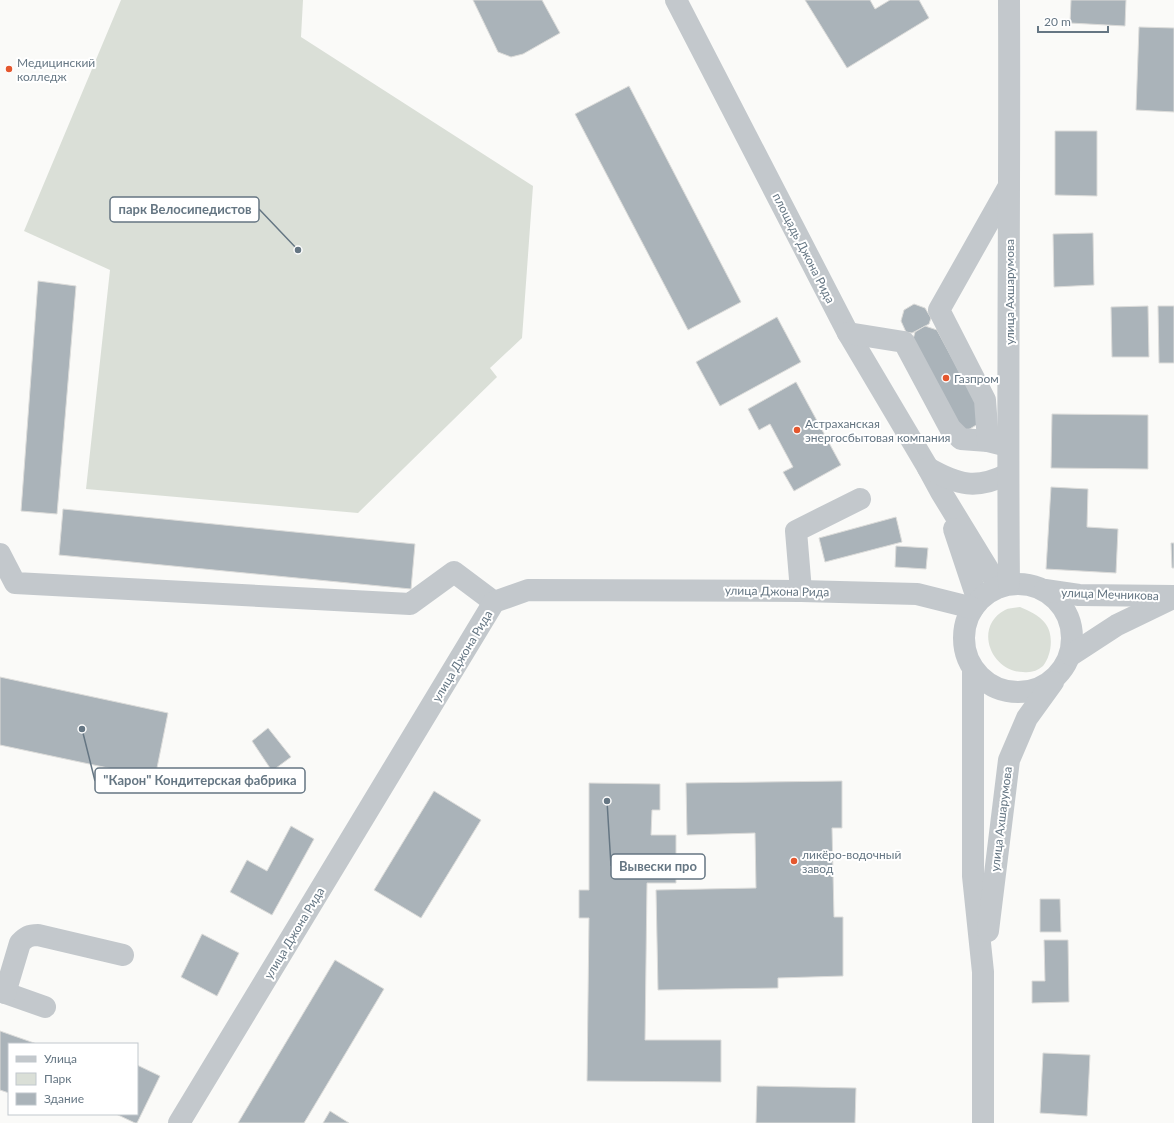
<svg xmlns="http://www.w3.org/2000/svg" width="1174" height="1123" font-family="Lato,sans-serif">
  <rect width="100%" height="100%" fill="#fafaf8"/>
  <g fill="#dadfd7">
    <polygon points="121,0 303,0 301,37 533,186 522,338 490,368 497,377 358,513 86,489 110,270 24,231"/>
    <path d="M 1020,607 C 1029,611 1039,615 1045,623 C 1054,634 1052,655 1043,666 C 1037,671 1031,673 1023,672 C 991,672 973,627 1005,610 C 1009,608 1015,608 1020,607 Z"/>
  </g>
  <g fill="#aab3b9" stroke="#dcdcda">
    <polygon points="473,0 542,0 560,33 523,54 511,57 498,52"/>
    <polygon points="805,0 870,0 875,9 890,0 919,0 929,18 847,68"/>
    <polygon points="1071,0 1126,0 1125,26 1070,23"/>
    <polygon points="1139,27 1174,28 1174,112 1136,110"/>
    <polygon points="629,86 741,302 688,330 575,114"/>
    <polygon points="1055,131 1097,131 1097,196 1055,195"/>
    <polygon points="1093,233 1094,285 1054,287 1053,234"/>
    <polygon points="38,281 76,286 57,514 21,511"/>
    <polygon points="914,304 925,308 931,318 929,324 912,333 906,332 901,321 904,310"/>
    <polygon points="1148,306 1149,357 1112,357 1111,307"/>
    <polygon points="1158,306 1174,306 1174,363 1159,363"/>
    <polygon points="777,317 801,362 720,406 696,362"/>
    <polygon points="925,326 937,330 981,412 978,424 968,430 956,427 912,343 915,332"/>
    <polygon points="796,382 841,465 794,491 783,472 793,467 770,424 759,430 748,409"/>
    <polygon points="1052,414 1148,415 1148,469 1051,468"/>
    <polygon points="1051,487 1088,489 1087,527 1118,529 1116,573 1046,569"/>
    <polygon points="63,509 415,544 411,589 59,555"/>
    <polygon points="896,517 902,542 825,562 819,538"/>
    <polygon points="1171,543 1174,543 1174,568 1172,568"/>
    <polygon points="896,546 928,548 926,569 895,567"/>
    <polygon points="0,677 168,713 155,778 0,745"/>
    <polygon points="268,728 291,757 272,771 252,741"/>
    <polygon points="842,781 842,828 832,828 834,917 843,917 843,976 778,978 778,988 658,990 656,890 756,888 755,833 687,835 686,783"/>
    <polygon points="589,783 660,784 660,810 652,810 651,835 676,835 676,883 647,883 645,1040 721,1040 721,1082 587,1081 589,918 579,918 579,890 589,890"/>
    <polygon points="434,791 481,820 421,918 374,890"/>
    <polygon points="291,826 314,839 272,915 230,892 247,860 267,871"/>
    <polygon points="1040,899 1060,899 1061,932 1040,932"/>
    <polygon points="202,934 239,953 217,996 181,977"/>
    <polygon points="1044,940 1068,940 1069,1002 1032,1003 1032,981 1045,981"/>
    <polygon points="335,960 384,989 304,1123 238,1123"/>
    <polygon points="0,1031 37,1044 9,1044 9,1093 0,1090"/>
    <polygon points="1043,1053 1090,1055 1087,1116 1040,1113"/>
    <polygon points="137,1065 160,1076 137,1123 135,1123 116,1114 137,1114"/>
    <polygon points="757,1086 856,1088 855,1123 756,1123"/>
    <polygon points="330,1111 349,1123 323,1123"/>
  </g>
  <g fill="none" stroke-linecap="round" stroke-linejoin="round">
    <g stroke="#c3c8cc" stroke-width="22">
      <polyline points="676,0 848,333 928,468 941,492 999,587"/>
      <polyline points="848,333 904,342 950,428 961,439 988,441"/>
      <polyline points="1008,446 988,441 985,400 939,310 1009,186"/>
      <path d="M 928,468 C 958,485 976,490 1008,474"/>
      <polyline points="954,529 978,601"/>
      <polyline points="0,554 15,583 410,604 454,572 494,602"/>
      <circle cx="1018" cy="638" r="54"/>
      <path d="M 1009,584 C 1007,390 1010,195 1009,0"/>
      <polyline points="1045,590 1079,595 1174,596"/>
      <polyline points="801,591 796,531 860,499"/>
      <polyline points="1071,655 1117,625 1173,598"/>
      <polyline points="973,669 973,876 983,972 983,1123"/>
      <polyline points="988,931 1009,760 1027,718 1053,682"/>
      <polyline points="0,991 45,1007"/>
      <path d="M 5,993 L 20,943 C 26,937 29,935 38,935 L 123,955"/>
      <polyline points="179,1123 494,602 528,590 801,591 917,594 973,608"/>
    </g>
  </g>
  <g fill="#e4572e" stroke="#fff" stroke-width="1.5">
    <circle cx="9" cy="69" r="4"/>
    <circle cx="946" cy="378" r="4"/>
    <circle cx="797" cy="430" r="4"/>
    <circle cx="794" cy="861" r="4"/>
  </g>
  <g text-anchor="middle" dominant-baseline="central" stroke-width="4" stroke-linejoin="round" paint-order="stroke">
    <g font-size="12" fill="#657683" stroke="#fff" text-anchor="start">
      <text x="17" y="62">Медицинский<tspan x="17" dy="14">колледж</tspan></text>
      <text x="954" y="378">Газпром</text>
      <text x="805" y="423">Астраханская<tspan x="805" dy="14">энергосбытовая компания</tspan></text>
      <text x="802" y="854">ликёро-водочный<tspan x="802" dy="14">завод</tspan></text>
    </g>
    <g font-size="12" fill="#657683" stroke="#fff">
      <text transform="translate(804 248) rotate(63)">площадь Джона Рида</text>
      <text transform="translate(1009 292) rotate(-90)">улица Ахшарумова</text>
      <text transform="translate(777 591) rotate(1)">улица Джона Рида</text>
      <text transform="translate(1110 594) rotate(2)">улица Мечникова</text>
      <text transform="translate(462 656) rotate(-59)">улица Джона Рида</text>
      <text transform="translate(1001 819) rotate(-83)">улица Ахшарумова</text>
      <text transform="translate(294 933) rotate(-59)">улица Джона Рида</text>
    </g>
  </g>
  <path fill="none" stroke="#657683" stroke-width="1.5" d="M298 250L259 209M82 729L95 781M607 801L611 866"/>
  <g fill="#657683" stroke="#fff" stroke-width="1.5">
    <circle cx="298" cy="250" r="4"/>
    <circle cx="82" cy="729" r="4"/>
    <circle cx="607" cy="801" r="4"/>
  </g>
  <g fill="#fff" stroke="#657683" stroke-width="1.5">
    <rect x="110" y="197" width="149" height="25" rx="4"/>
    <rect x="95" y="768" width="210" height="25" rx="4"/>
    <rect x="611" y="854" width="94" height="25" rx="4"/>
  </g>
  <g font-size="13" text-anchor="middle" font-weight="bold" fill="#657683">
    <text x="185" y="214">парк Велосипедистов</text>
    <text x="200" y="785">"Карон" Кондитерская фабрика</text>
    <text x="658" y="871">Вывески про</text>
  </g>
  <rect x="8" y="1043" width="130" height="72" fill="#ffffff" stroke="#c1c8cd"/>
  <rect x="16" y="1056" width="20" height="6" fill="#c3c8cc" stroke="#c1c8cd"/>
  <text x="44" y="1063" font-size="12" fill="#657683">Улица</text>
  <rect x="16" y="1073" width="20" height="12" fill="#dadfd7" stroke="#c1c8cd"/>
  <text x="44" y="1083" font-size="12" fill="#657683">Парк</text>
  <rect x="16" y="1093" width="20" height="12" fill="#aab3b9" stroke="#c1c8cd"/>
  <text x="44" y="1103" font-size="12" fill="#657683">Здание</text>
  <path d="M1038 26v6h70v-6" fill="none" stroke="#657683" stroke-width="2"/>
  <text x="1044" y="26" font-size="12" fill="#657683" stroke="#ffffff" stroke-width="3" paint-order="stroke">20 m</text>
</svg>
